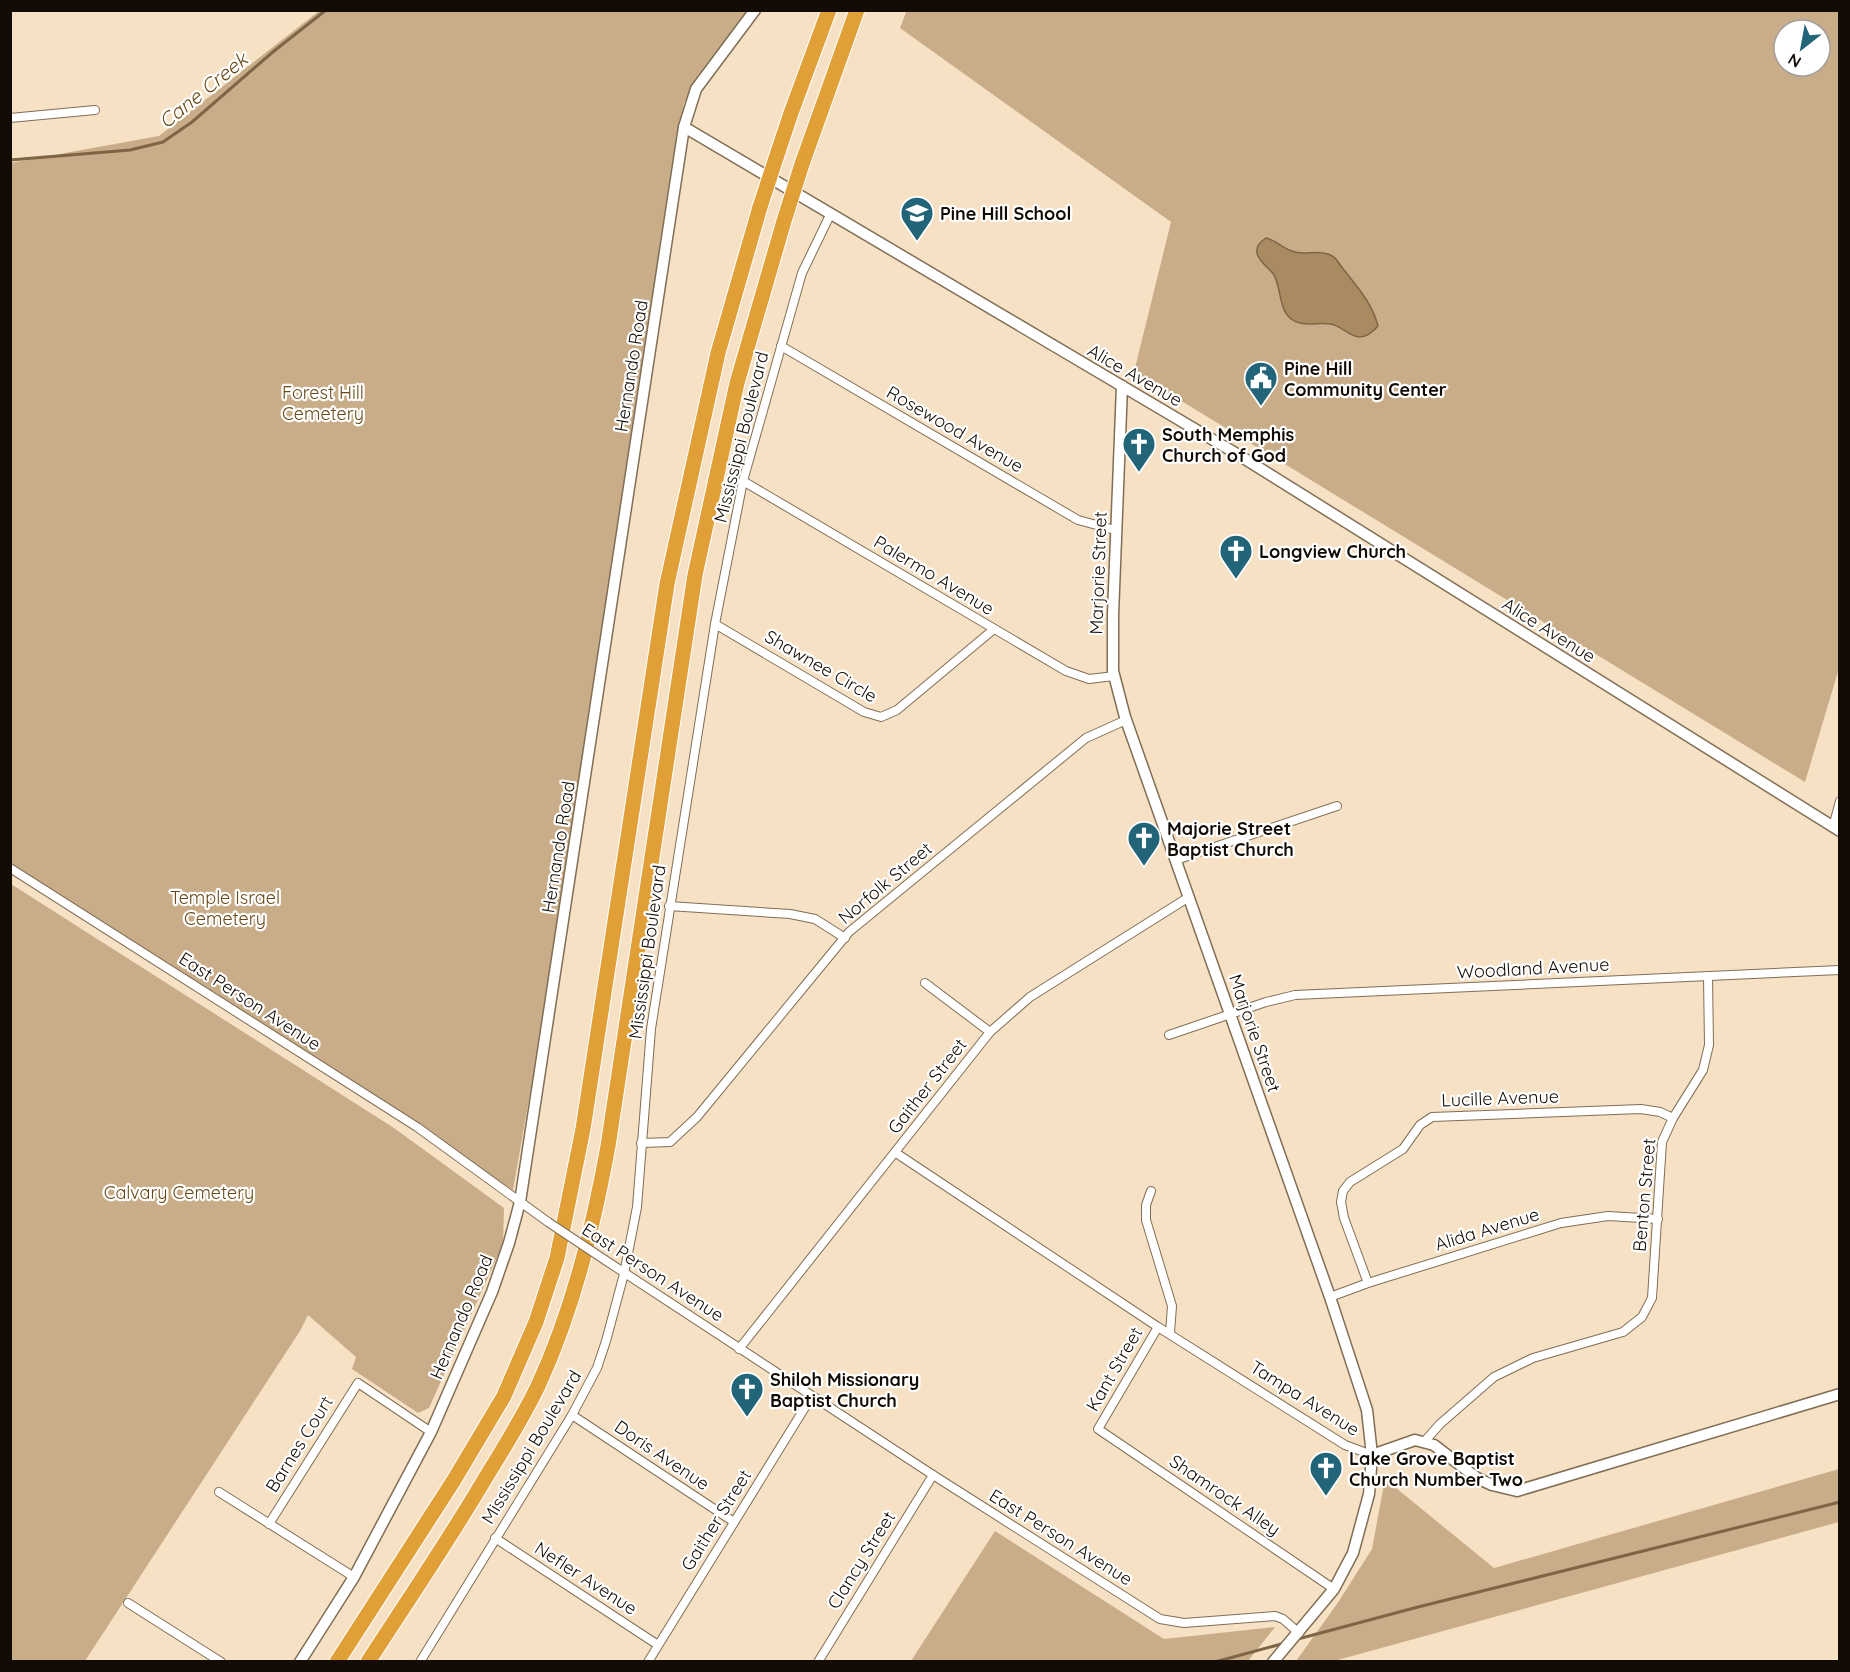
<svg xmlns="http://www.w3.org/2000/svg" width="1850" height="1672" font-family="Quicksand,sans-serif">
  <rect width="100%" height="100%" fill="#f7e1c5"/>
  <g fill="#c9ad88" fill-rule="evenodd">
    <path d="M 907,10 L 1839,11 L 1840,665 L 1805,782 L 1134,372 L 1171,222 L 900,28 ZM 1784,30 L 1820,30 L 1820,66 L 1784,66 Z"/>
    <polygon points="319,11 751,11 684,103 543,1020 513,1190 11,863 10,163 159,136"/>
    <polygon points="11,884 394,1128 504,1208 503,1244 429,1408 418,1413 352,1369 356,1357 308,1315 300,1331 85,1661 11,1661"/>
    <polygon points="1839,1469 1839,1522 1334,1661 1296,1661 1337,1604 1372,1549 1385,1479 1494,1568"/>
    <polygon points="995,1531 1164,1639 1275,1627 1248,1661 911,1661"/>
  </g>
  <path fill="#aa8b61" stroke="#7d6545" stroke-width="1.5" d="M 1266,238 C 1277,240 1283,250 1295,252 C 1306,255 1316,250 1328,254 C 1337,257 1338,263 1344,270 C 1358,288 1372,303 1378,326 C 1373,332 1367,337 1359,337 C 1348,336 1341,325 1330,324 C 1316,322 1302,328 1290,318 C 1279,309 1281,287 1274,275 C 1269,268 1259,262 1257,253 C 1256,246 1260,242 1266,238 Z"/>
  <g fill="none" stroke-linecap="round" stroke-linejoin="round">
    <g stroke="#7d6545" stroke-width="3">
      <polyline points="10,160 130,150 163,142 192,122 274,51 326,10"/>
      <polyline points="1298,1639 1418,1607 1840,1502"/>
      <polyline points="1215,1662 1285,1643"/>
    </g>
    <g stroke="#806e55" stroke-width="10">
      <g id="minor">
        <polyline points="10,118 95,110"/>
        <polyline points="781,346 1078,520 1115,530"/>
        <polyline points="743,481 1066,671 1089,679 1114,676"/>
        <polyline points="715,624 864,712 881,717 897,710 994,629"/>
        <polyline points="1833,827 1840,801"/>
        <polyline points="1176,860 1337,806"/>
        <polyline points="10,868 417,1127 548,1222"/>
        <polyline points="669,906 790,914 815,919 845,938"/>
        <polyline points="925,983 990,1032"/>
        <polyline points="1169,1035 1266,1002 1295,995 1840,970"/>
        <polyline points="641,1143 670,1142 697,1117 849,932 1086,738 1126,720"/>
        <polyline points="896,1153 1158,1327 1345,1445 1372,1455"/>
        <polyline points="1151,1191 1146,1205 1146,1220 1172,1306 1170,1333"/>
        <polyline points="605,1260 933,1475 1160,1619 1184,1623 1275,1616 1283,1619 1299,1633"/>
        <polyline points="1368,1283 1344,1218 1341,1202 1343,1191 1350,1182 1403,1149 1420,1125 1432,1117 1641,1109 1660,1112 1673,1118"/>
        <polyline points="1330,1297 1368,1283 1561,1223 1608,1216 1658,1219"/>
        <polyline points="1158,1327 1098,1429 1334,1589"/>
        <polyline points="739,1349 990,1032 1030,997 1189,897"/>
        <polyline points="572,1415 734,1522"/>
        <polyline points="1424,1442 1440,1424 1494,1377 1533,1358 1623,1332 1642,1317 1652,1298 1662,1142 1673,1118 1703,1070 1709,1045 1708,976"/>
        <polyline points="219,1492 354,1577"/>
        <polyline points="269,1524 358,1383 431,1432"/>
        <polyline points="495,1538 658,1645"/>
        <polyline points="128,1603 221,1662"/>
        <polyline points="420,1662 572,1415 597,1368 606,1341 624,1274 637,1207 651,1029 715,624 743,481 802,273 831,213"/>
        <polyline points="648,1662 812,1396"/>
        <polyline points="818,1662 933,1475"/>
      </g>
    </g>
    <g stroke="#806e55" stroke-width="13">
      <g id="tertiary">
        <polyline points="684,127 1237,454 1840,831"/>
        <polyline points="1122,386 1113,615 1113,671 1125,717 1330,1297 1367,1410 1372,1455 1369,1494 1353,1553 1334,1589 1273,1662"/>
        <polyline points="1372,1455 1415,1440 1434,1445 1477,1478 1492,1485 1517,1491 1840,1394"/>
        <polyline points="300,1662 354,1577 431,1432 492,1292 509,1243 520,1202 684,127 696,89 755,10"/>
      </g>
    </g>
    <g stroke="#fff" stroke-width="17">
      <g id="motorway">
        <polyline points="778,152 791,113 829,10"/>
        <polyline points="802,164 857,10"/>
        <polyline points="337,1662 454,1480 504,1396 536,1322 557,1258 583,1129 667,584 718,353 760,207"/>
        <path d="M 368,1662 C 408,1600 449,1540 486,1477 C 504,1448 523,1417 538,1386 C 573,1310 593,1228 608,1146 L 695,575 L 737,383 L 784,221"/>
      </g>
    </g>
    <use href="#minor" stroke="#fff" stroke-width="8"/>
    <use href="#tertiary" stroke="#fff" stroke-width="10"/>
    <use href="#motorway" stroke="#e09f37" stroke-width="15"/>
    <g stroke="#806e55" stroke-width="10" stroke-linecap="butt">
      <polyline id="minor-bridge" points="548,1222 605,1260"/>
    </g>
    <g stroke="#fff" stroke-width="17" stroke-linecap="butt">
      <g id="motorway-bridge">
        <polyline points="760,207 778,152"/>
        <polyline points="784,221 802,164"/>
      </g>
    </g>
    <use href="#minor-bridge" stroke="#fff" stroke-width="8"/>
    <use href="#motorway-bridge" stroke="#e09f37" stroke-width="15"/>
  </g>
  <defs>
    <g id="school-pin" transform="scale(1.725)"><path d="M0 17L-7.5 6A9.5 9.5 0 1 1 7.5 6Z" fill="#226578" stroke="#fff"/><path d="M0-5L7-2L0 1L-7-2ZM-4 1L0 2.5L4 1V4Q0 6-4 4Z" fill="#fff"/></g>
    <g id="civic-pin" transform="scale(1.725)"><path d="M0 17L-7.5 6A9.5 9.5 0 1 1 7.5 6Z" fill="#226578" stroke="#fff"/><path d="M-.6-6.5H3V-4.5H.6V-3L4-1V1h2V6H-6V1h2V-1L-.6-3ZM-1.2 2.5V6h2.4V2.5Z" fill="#fff"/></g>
    <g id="church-pin" transform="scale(1.725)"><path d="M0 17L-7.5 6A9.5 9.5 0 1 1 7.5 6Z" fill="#226578" stroke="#fff"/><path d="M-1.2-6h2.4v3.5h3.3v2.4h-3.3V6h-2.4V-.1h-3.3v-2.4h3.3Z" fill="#fff"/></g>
  </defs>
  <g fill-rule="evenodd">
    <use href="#school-pin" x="917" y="213"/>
    <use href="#civic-pin" x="1261" y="378"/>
    <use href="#church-pin" x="1139" y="444"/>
    <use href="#church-pin" x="1236" y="551"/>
    <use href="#church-pin" x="1144" y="838"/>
    <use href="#church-pin" x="747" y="1389"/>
    <use href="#church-pin" x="1326" y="1468"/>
  </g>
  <g text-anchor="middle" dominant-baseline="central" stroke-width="4.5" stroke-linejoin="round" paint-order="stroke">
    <g font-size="18" font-weight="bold" fill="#130c04" stroke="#fff" text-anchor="start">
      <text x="940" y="213">Pine Hill School</text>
      <text x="1284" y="368">Pine Hill<tspan x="1284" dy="21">Community Center</tspan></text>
      <text x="1162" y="434">South Memphis<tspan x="1162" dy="21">Church of God</tspan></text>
      <text x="1259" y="551">Longview Church</text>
      <text x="1167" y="828">Majorie Street<tspan x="1167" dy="21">Baptist Church</tspan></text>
      <text x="770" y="1379">Shiloh Missionary<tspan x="770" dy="21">Baptist Church</tspan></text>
      <text x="1349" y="1458">Lake Grove Baptist<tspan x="1349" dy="21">Church Number Two</tspan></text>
    </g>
    <g font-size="18" fill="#130c04" stroke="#fff">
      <text transform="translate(631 366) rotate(-81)">Hernando Road</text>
      <text transform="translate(1135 375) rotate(30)">Alice Avenue</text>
      <text transform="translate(955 429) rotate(30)">Rosewood Avenue</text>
      <text transform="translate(741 437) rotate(-76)">Mississippi Boulevard</text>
      <text transform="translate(1098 573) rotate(-88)">Marjorie Street</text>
      <text transform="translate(934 575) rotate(31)">Palermo Avenue</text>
      <text transform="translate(1549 630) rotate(32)">Alice Avenue</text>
      <text transform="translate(821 666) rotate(30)">Shawnee Circle</text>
      <text transform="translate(558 847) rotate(-81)">Hernando Road</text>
      <text transform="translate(885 883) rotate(-40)">Norfolk Street</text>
      <text transform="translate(647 952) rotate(-82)">Mississippi Boulevard</text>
      <text transform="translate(1533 968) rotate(-3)">Woodland Avenue</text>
      <text transform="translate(250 1001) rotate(33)">East Person Avenue</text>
      <text transform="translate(1255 1033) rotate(71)">Marjorie Street</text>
      <text transform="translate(927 1086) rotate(-52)">Gaither Street</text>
      <text transform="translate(1500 1098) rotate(-2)">Lucille Avenue</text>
      <text transform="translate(1644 1195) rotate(-85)">Benton Street</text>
      <text transform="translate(1487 1229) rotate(-17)">Alida Avenue</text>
      <text transform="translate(653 1272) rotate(33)">East Person Avenue</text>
      <text transform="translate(461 1317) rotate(-67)">Hernando Road</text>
      <text transform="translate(1114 1369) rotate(-60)">Kant Street</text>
      <text transform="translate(1305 1398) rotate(32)">Tampa Avenue</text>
      <text transform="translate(299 1444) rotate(-58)">Barnes Court</text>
      <text transform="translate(531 1447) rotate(-59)">Mississippi Boulevard</text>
      <text transform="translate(662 1455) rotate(34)">Doris Avenue</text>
      <text transform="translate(1225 1495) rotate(34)">Shamrock Alley</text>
      <text transform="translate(716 1520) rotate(-58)">Gaither Street</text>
      <text transform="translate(1061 1537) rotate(32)">East Person Avenue</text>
      <text transform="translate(861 1560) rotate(-58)">Clancy Street</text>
      <text transform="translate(586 1578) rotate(33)">Nefler Avenue</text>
    </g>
    <g font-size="18" fill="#6a4916" stroke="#fff">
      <text x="323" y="392">Forest Hill<tspan x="323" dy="21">Cemetery</tspan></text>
      <text x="225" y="897">Temple Israel<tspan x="225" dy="21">Cemetery</tspan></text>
      <text x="179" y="1192">Calvary Cemetery</text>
    </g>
    <g font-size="20" font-style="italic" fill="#6a4a16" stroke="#fff">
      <text transform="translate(203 90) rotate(-39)">Cane Creek</text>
    </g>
  </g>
  <rect width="1850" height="1672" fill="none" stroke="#130c04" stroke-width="24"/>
  <g transform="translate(1802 48) rotate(211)"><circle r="28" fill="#ffffff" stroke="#a19e9b" stroke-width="1.5"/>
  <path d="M0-4.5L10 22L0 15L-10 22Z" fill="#226578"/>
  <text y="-9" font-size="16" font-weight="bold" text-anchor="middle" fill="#130c04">N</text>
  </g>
</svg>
